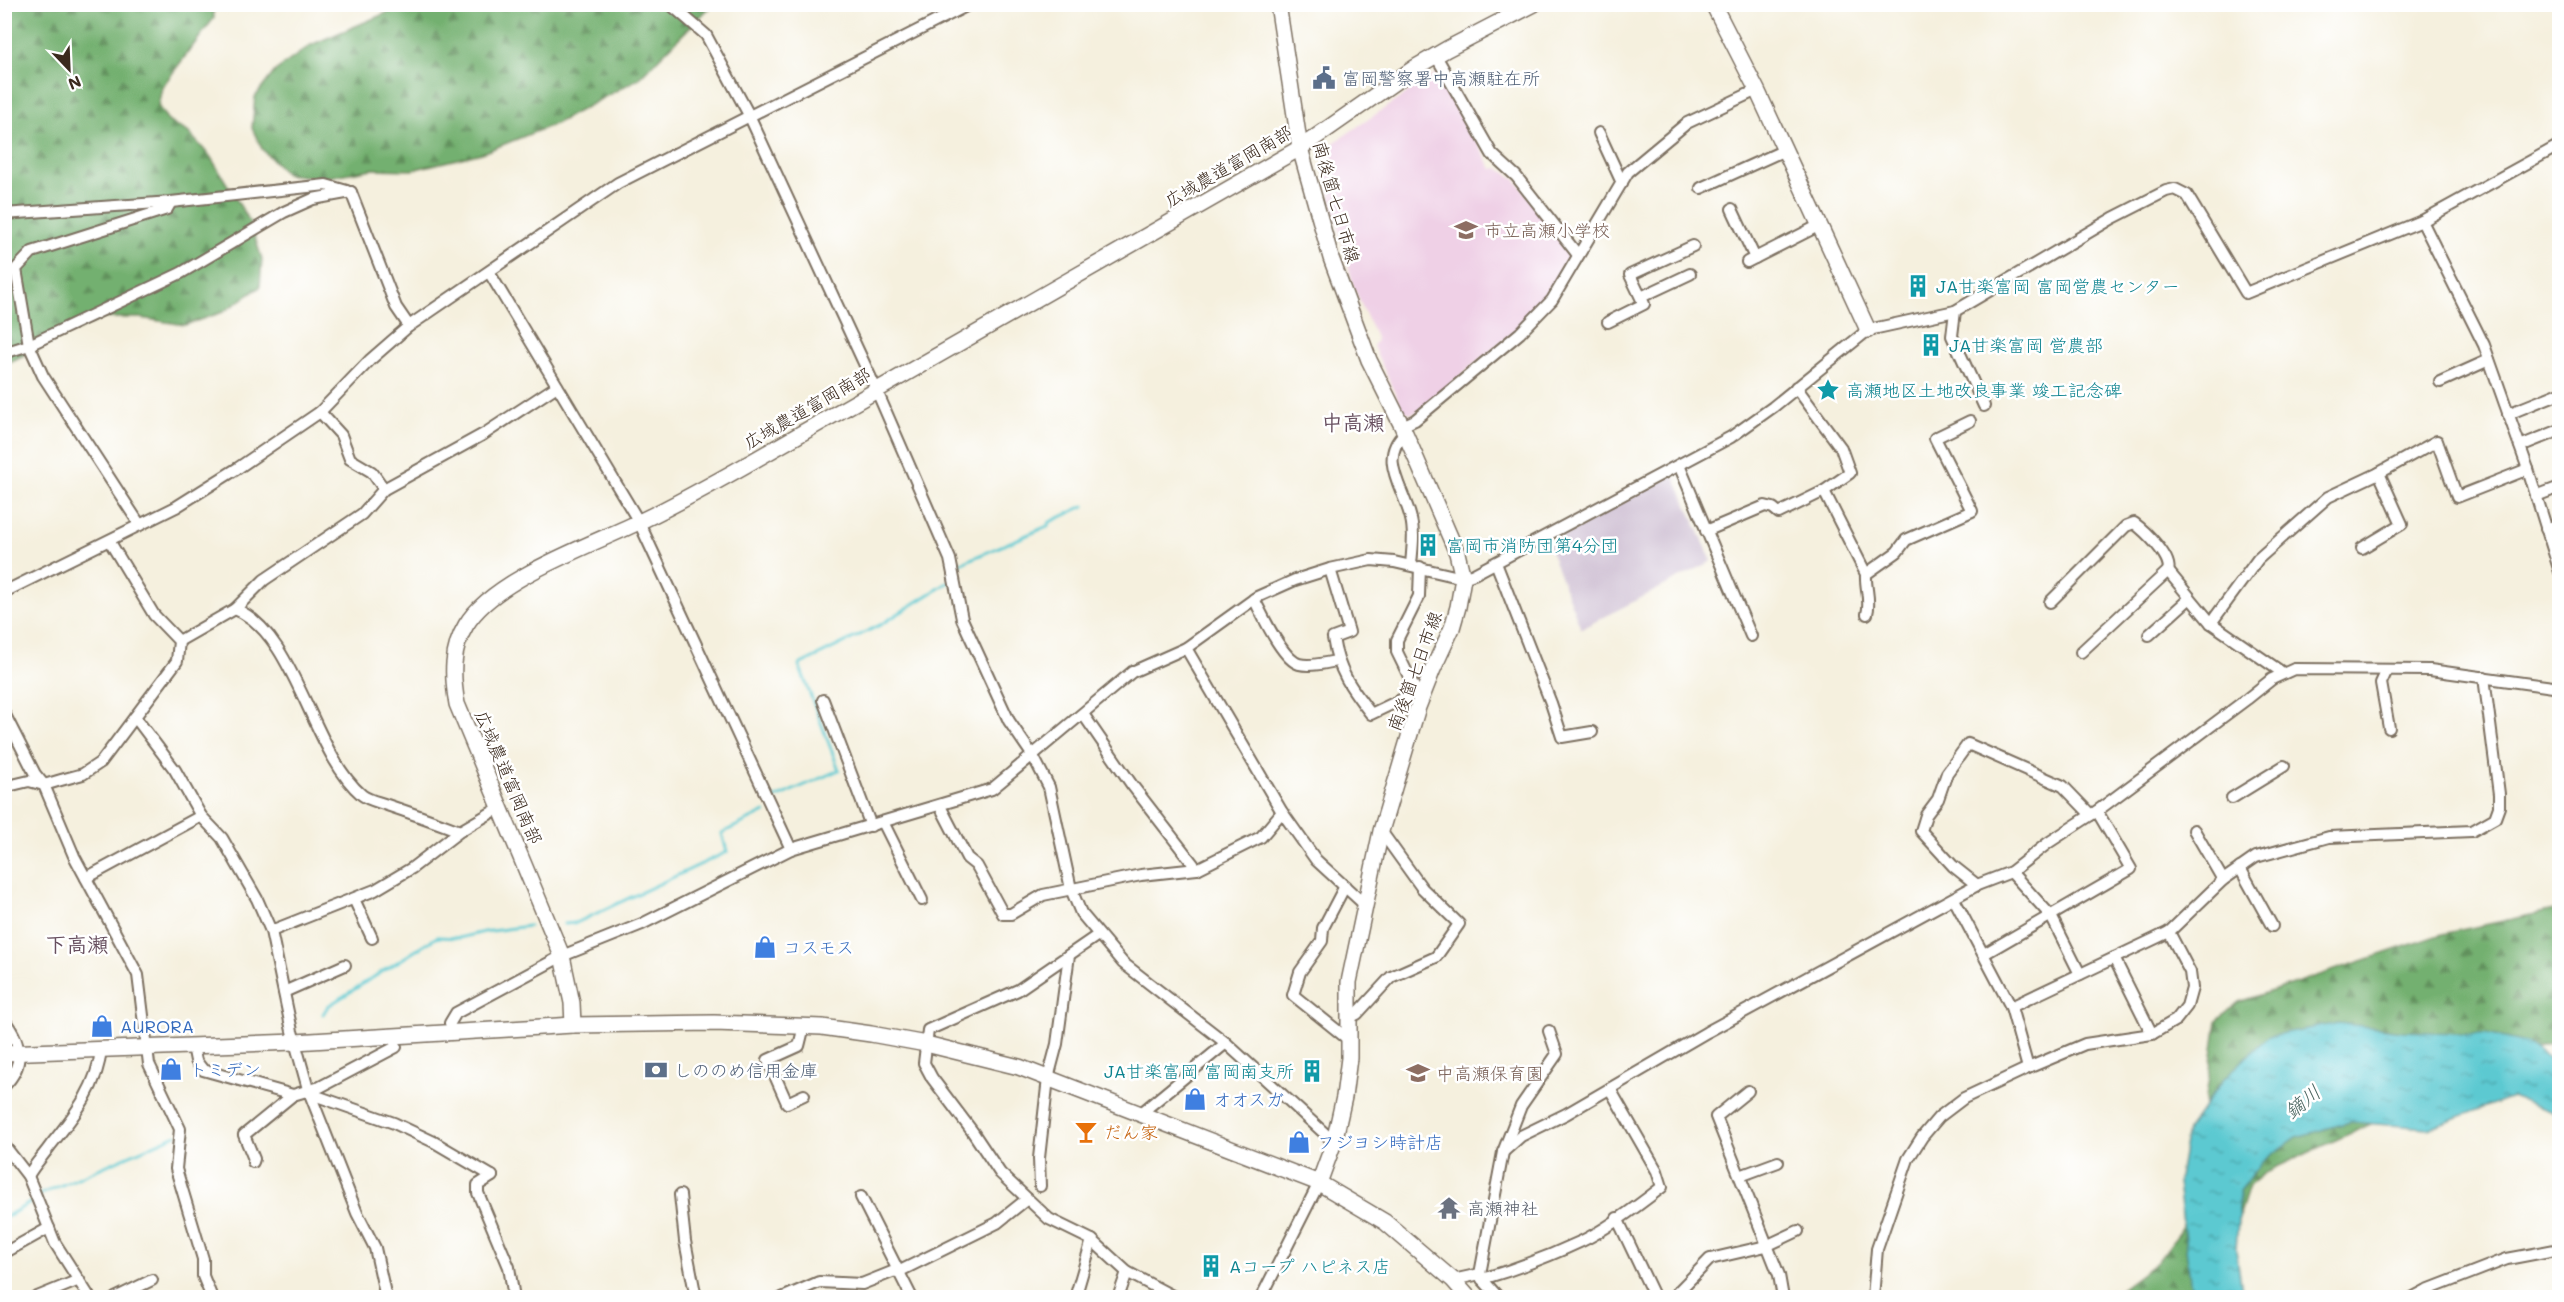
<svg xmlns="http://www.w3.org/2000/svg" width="2564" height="1302" font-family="Mali,'Klee One',sans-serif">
  <defs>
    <pattern id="forest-firs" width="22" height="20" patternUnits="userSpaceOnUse" patternTransform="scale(1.5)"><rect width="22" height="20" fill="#73b070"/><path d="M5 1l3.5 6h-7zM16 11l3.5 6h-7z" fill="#608f5b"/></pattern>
    <pattern id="water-ripples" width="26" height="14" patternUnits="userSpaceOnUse" patternTransform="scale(1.5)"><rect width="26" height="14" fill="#5cc9d1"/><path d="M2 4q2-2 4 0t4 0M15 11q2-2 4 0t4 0" fill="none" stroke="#4da3a9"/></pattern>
  </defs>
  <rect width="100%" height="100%" fill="#fff"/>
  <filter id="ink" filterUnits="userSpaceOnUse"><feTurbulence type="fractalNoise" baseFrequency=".0167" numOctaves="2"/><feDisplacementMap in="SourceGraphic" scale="12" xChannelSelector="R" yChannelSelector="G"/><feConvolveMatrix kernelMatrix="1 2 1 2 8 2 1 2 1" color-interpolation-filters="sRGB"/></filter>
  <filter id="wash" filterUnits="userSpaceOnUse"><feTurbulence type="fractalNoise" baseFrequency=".008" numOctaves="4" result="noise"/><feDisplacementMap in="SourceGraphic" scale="24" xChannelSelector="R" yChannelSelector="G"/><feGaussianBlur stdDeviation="1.35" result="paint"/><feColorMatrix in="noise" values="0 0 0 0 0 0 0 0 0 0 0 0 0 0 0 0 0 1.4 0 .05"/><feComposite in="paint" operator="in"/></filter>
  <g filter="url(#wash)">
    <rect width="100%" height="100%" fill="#f5f0de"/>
    <polygon fill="#efd0e6" points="1438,72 1492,169 1498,168 1515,179 1572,254 1543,301 1520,326 1417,412 1410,414 1403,410 1373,346 1377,340 1354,288 1323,167 1332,144"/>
    <polygon fill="#cdbed2" points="1673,474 1712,561 1581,629 1548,545"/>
    <g fill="url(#forest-firs)" stroke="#576d47" stroke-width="1.5">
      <polygon points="4,5 213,5 214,18 162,87 158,106 169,122 188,132 210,156 250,222 262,259 260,287 223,312 185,325 140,318 103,318 5,364"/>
      <polygon points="405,5 712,5 638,79 555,124 482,153 412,170 372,169 323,178 286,174 262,149 252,128 255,97 275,71 311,45"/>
      <polygon points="2559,909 2559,1045 2552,1043 2530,1051 2266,1172 2249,1186 2240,1214 2191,1297 2109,1298 2157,1262 2180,1232 2192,1194 2217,1021 2239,1002 2442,934"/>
    </g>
    <polygon fill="url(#water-ripples)" stroke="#4c7a78" stroke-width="1.5" points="2339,1023 2402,1031 2487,1034 2526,1043 2559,1065 2559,1115 2512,1097 2429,1128 2350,1122 2297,1137 2262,1162 2240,1191 2236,1250 2243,1297 2192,1297 2178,1183 2187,1130 2224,1079 2268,1036"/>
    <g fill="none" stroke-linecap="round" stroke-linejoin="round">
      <g stroke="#5cc9d1" stroke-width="3">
        <polyline points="957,565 1048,526 1050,522 1084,506"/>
        <polyline points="771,800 839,770 799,665 880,625 949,582"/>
        <polyline points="564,924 576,923 727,852 722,833 765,812"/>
        <polyline points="323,1014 328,1006 437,937 459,938 484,932 529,926"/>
        <polyline points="39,1195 176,1135"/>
        <polyline points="4,1218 35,1200"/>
      </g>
    </g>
  </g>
  <g filter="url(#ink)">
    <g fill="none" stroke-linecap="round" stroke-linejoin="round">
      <g stroke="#7c6f61" stroke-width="14">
        <g id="street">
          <polyline points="670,4 706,35 749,115 876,389 950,559 962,619 1009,721 1033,756 1049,787 1071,889 1081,913 1123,963 1226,1043 1334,1142"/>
          <polyline points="1436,56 1492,154 1516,176 1578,255"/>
          <polyline points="1599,133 1622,183"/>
          <polyline points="1701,188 1785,150"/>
          <polyline points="351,192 396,307 409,326"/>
          <polyline points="1732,209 1755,258"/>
          <polyline points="4,214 171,202 326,185 347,191"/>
          <polyline points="2422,221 2484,345 2528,469 2560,572"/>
          <polyline points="1747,262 1820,225"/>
          <polyline points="489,272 639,522 791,849"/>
          <polyline points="1641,297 1690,274"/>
          <polyline points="1955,311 1952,336 1984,406"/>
          <polyline points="1608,322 1644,304 1630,275 1693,246"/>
          <polyline points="4,353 29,345 181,273 284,212 313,199 351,192"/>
          <polyline points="2440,382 2489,360"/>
          <polyline points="320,412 341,435 350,459 372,472 384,489"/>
          <polyline points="2508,414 2560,393"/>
          <polyline points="1402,426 1415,420 1520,333 1552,300 1628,172 1687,123 1757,90"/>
          <path d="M 1405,433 C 1377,459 1404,488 1411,519 C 1415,534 1412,550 1411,565"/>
          <polyline points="2520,446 2560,430"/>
          <polyline points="1679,465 1751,636"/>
          <path d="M 1824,491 L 1866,574 C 1865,588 1871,600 1867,614"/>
          <polyline points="2536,496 2560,487"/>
          <polyline points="140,525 43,376 29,345 16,269 32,252 167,209 171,202"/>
          <polyline points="2546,529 2560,524"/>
          <polyline points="1706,531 1765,506 1773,508 1779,513 1824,491 1850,473 1841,448 1796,387"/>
          <polyline points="2362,548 2402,524 2379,473"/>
          <polyline points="1496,563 1551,703 1562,737 1592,732"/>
          <path d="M 1330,569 L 1349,632 L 1333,638 C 1338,671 1351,688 1371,714 L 1417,692"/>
          <polyline points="2168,571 2211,623 2283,673"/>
          <polyline points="1866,574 1897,552 1906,540 1972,511 1935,438 1970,421"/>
          <polyline points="4,592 176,507 238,468 320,412 370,360 409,326 618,183 970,4"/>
          <path d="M 1254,599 C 1262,614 1282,659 1299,664 C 1310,667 1326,663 1336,661"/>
          <path d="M 2050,602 L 2126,526 L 2134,523 C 2145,531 2173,558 2168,571 L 2081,652"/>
          <path d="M 235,609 C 296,633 312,753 362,795 C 368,800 379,802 387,805 C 411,813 436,822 460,831"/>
          <polyline points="2211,623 2258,559 2328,497 2379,473 2437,441 2457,497 2528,469"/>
          <polyline points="2149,635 2190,598"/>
          <polyline points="179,641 235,609 264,580 362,514 384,489 484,434 557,386"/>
          <polyline points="1186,648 1282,812 1316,860 1364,904"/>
          <polyline points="2387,670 2381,683 2389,728"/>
          <polyline points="1419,697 1397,652 1397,640 1419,596 1420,567"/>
          <polyline points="823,700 871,826"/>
          <polyline points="4,713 35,774 44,785 74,856 138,975 149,1064 180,1129 176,1169 203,1259 203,1276 212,1298"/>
          <polyline points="1083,714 1132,785 1197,869"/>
          <polyline points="135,717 175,770 201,816 222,838 257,899 271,931 292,1031 308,1089 357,1213 375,1248 386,1298"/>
          <polyline points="4,787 29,781 44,785 61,780 83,774 101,762 177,661 179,641 154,615 110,542"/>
          <polyline points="2232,798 2284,766"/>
          <polyline points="940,806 967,858 977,866 1003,914 1011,914 1043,895 1141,875 1197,869 1261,837 1282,812"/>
          <polyline points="883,822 922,900"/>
          <polyline points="2194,830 2223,880"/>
          <polyline points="2240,868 2272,926"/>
          <polyline points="2011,872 2051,916 2080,974"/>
          <polyline points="86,878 201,816"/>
          <polyline points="1977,885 1953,866 1921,831 1926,815 1938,799 1947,773 1968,744 2063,786 2091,815"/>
          <polyline points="1345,886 1323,928 1322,941 1300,972 1293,995 1349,1040"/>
          <polyline points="354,899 372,938"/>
          <polyline points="1954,899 2011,1007 2028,1068"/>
          <polyline points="271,931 375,890 412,868 460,831 501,807"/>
          <polyline points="1098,935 1018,990 928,1030 924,1063 932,1078 972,1131 1000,1173 1049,1219 1092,1240 1127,1272 1176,1298"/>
          <polyline points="1984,954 2131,869 2097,811"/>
          <polyline points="2114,958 2152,1034"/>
          <polyline points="284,992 345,965"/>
          <polyline points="2011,1007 2169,932"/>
          <polyline points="1349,1018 1357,1014 1391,977 1436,957 1459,924 1422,888 1381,831"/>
          <path d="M 4,1020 C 22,1043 25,1065 4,1086"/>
          <polyline points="450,1023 456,1013 562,956 642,924 791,849 992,789 1132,672 1186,648 1257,597 1295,580 1330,569 1371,560 1394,562 1463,578 1474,574 1731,437 1773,407 1868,330 1955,311 2113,218 2166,191 2175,189 2187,195 2246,293 2422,221 2560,145"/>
          <polyline points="804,1026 799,1046 768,1060 787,1103 804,1095"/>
          <polyline points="193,1046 196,1061 203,1070 293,1095 320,1087 396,1047"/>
          <polyline points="1748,1091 1716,1117 1779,1275 1783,1298"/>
          <polyline points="311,1094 394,1123 434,1142 492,1176"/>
          <polyline points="1140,1114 1226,1043"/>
          <polyline points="4,1145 28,1176 55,1243 90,1298"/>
          <polyline points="1503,1152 1521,1136 1566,1114 1707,1032 1977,885 2011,872 2048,843 2097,811 2247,699 2272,679 2294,669 2430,670 2560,688"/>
          <polyline points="253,1162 254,1159 244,1135 293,1095"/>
          <path d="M 28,1176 C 34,1165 43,1156 50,1146 C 73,1117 98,1087 101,1049"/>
          <polyline points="492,1176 478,1185 478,1193 509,1267 514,1298"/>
          <polyline points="1740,1176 1778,1162"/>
          <polyline points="1040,1186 1039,1158 1048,1078 1057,1044 1069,955"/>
          <polyline points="680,1195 685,1241 696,1298"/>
          <polyline points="861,1197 912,1298"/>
          <polyline points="1617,1218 1655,1298"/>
          <polyline points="4,1253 49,1228"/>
          <path d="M 1480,1274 L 1482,1279 C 1516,1269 1550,1256 1582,1241 C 1607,1229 1639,1205 1662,1187 L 1657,1171 L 1610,1089"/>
          <polyline points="1482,1279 1499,1298"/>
          <polyline points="1453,1280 1480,1274 1503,1152 1521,1106 1557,1054 1549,1031"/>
          <polyline points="2427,1290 2507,1259 2560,1249"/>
          <polyline points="35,1298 79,1280"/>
          <polyline points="115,1298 152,1280"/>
          <polyline points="782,1298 819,1282 862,1284 892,1272 900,1271 997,1223 1027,1199"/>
          <polyline points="1075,1298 1092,1240"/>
          <polyline points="1118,1298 1127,1272"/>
          <polyline points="1261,1298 1319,1183"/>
          <polyline points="1672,1298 1710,1259 1766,1246 1798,1231"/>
          <polyline points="1873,1298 1877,1249 1908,1159 1922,1137 1939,1117 1964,1098 2028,1068 2085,1044 2152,1034 2176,1020 2187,1006 2192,988 2190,972 2169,932 2223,880 2256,857 2329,837 2472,831 2495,818 2499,807 2499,794 2484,677"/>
          <polyline points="2412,1298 2427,1290 2431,1298"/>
        </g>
      </g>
      <g stroke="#7c6f61" stroke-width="18">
        <g id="secondary">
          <polyline points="1278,4 1300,148 1331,258 1369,360 1402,426 1457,553 1463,578 1458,607 1452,628 1433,669 1418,707 1381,831 1349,982 1349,1058 1344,1097 1334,1142 1319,1183"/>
          <polyline points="1713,4 1757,90 1868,330"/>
          <path d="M 573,1025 L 572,1003 L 562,956 L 457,704 C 452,676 451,650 466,625 C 493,579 592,545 641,521 C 679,503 716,482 753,461 L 1300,148 L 1416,67 L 1447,49 L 1534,4"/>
          <polyline points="4,1053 295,1042 573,1025 714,1023 822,1027 871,1034 926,1044 1019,1067 1319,1183 1385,1222 1453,1280 1469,1298"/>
        </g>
      </g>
      <use href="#street" stroke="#fff" stroke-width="10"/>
      <use href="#secondary" stroke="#fff" stroke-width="15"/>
    </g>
  </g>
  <defs>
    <g id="civic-bare" transform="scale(1.8)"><path d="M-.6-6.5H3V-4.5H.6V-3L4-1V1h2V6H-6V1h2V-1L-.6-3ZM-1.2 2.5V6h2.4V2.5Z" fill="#5c6f8a" stroke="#fff" stroke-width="2.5" paint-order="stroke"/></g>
    <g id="school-bare" transform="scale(1.8)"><path d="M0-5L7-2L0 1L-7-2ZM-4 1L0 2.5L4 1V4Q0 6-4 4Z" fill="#8d6e63" stroke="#fff" stroke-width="2.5" paint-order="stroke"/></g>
    <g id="building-bare" transform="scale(1.8)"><path d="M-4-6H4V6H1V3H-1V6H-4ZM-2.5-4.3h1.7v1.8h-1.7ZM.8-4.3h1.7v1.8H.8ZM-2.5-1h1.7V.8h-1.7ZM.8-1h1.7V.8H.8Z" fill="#0f9aa8" stroke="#fff" stroke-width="2.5" paint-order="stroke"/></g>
    <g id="sight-bare" transform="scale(1.8)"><path d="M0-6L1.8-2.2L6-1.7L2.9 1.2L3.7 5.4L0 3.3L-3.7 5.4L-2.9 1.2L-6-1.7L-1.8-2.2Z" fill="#0f9aa8" stroke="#fff" stroke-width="2.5" paint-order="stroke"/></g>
    <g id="shop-bare" transform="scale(1.8)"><path d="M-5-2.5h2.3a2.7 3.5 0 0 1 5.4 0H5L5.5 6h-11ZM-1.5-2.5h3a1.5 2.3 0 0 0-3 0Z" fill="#3f7fe0" stroke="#fff" stroke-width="2.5" paint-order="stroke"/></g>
    <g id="bank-bare" transform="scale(1.8)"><path d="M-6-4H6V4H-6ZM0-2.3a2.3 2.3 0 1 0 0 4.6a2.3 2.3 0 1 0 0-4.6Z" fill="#5c6f8a" stroke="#fff" stroke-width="2.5" paint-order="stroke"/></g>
    <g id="bar-bare" transform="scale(1.8)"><path d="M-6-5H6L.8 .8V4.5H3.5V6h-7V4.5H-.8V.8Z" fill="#e8710a" stroke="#fff" stroke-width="2.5" paint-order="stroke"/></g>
    <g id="temple-bare" transform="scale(1.8)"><path d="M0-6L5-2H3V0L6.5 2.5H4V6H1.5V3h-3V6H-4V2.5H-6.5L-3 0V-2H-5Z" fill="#6b7280" stroke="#fff" stroke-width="2.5" paint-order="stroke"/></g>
  </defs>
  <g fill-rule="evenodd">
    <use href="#civic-bare" x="1324" y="78"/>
    <use href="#school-bare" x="1466" y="230"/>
    <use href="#building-bare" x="1918" y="286"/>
    <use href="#building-bare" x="1931" y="345"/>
    <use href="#sight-bare" x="1828" y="390"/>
    <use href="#building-bare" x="1428" y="545"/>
    <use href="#shop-bare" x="765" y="947"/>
    <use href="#shop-bare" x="102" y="1026"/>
    <use href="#shop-bare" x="171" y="1069"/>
    <use href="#bank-bare" x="656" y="1070"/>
    <use href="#building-bare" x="1312" y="1071"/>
    <use href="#school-bare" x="1418" y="1073"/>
    <use href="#shop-bare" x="1195" y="1099"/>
    <use href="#bar-bare" x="1086" y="1132"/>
    <use href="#shop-bare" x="1299" y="1142"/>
    <use href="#temple-bare" x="1449" y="1208"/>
    <use href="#building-bare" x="1211" y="1266"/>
  </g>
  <g text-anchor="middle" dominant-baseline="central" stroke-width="5" stroke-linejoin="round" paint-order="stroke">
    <g font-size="18" fill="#4e5e75" stroke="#fff" text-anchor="start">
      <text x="1342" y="78">富岡警察署中高瀬駐在所</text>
      <text x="674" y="1070">しののめ信用金庫</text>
    </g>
    <g font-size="18" fill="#3b2a1e" stroke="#fff">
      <text transform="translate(1228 166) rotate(-30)">広域農道富岡南部</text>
      <text transform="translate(1337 202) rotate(74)">南後箇七日市線</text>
      <text transform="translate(807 408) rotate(-30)">広域農道富岡南部</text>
      <text transform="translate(1414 671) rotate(-70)">南後箇七日市線</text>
      <text transform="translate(509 777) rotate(67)">広域農道富岡南部</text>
    </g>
    <g font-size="18" fill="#785e54" stroke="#fff" text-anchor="start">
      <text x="1484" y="230">市立高瀬小学校</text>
      <text x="1436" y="1073">中高瀬保育園</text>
    </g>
    <g font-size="18" fill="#0d838f" stroke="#fff" text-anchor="start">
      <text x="1936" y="286">JA甘楽富岡 富岡営農センター</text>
      <text x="1949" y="345">JA甘楽富岡 営農部</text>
      <text x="1846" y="390">高瀬地区土地改良事業 竣工記念碑</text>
      <text x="1446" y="545">富岡市消防団第4分団</text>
      <text x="1294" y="1071" text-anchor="end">JA甘楽富岡 富岡南支所</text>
      <text x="1229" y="1266">Aコープ ハピネス店</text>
    </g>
    <g font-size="18" fill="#366cbe" stroke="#fff" text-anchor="start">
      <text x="783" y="947">コスモス</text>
      <text x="120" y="1026">AURORA</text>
      <text x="189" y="1069">トミデン</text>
      <text x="1213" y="1099">オオスガ</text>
      <text x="1317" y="1142">フジヨシ時計店</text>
    </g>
    <g font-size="18" fill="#c56008" stroke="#fff" text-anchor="start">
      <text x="1104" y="1132">だん家</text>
    </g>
    <g font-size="18" fill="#5b616d" stroke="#fff" text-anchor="start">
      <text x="1467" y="1208">高瀬神社</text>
    </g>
    <g font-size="20" font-style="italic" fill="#47625d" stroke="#fff">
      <text transform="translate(2302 1101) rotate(-39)">鏑川</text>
    </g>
    <g font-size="21" font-weight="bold" fill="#685060" stroke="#fff">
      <text x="1353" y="421">中高瀬</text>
      <text x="77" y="943">下高瀬</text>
    </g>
  </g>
  <rect width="2564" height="1302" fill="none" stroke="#fff" stroke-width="24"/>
  <g transform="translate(69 69) rotate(157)" stroke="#ffffff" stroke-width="4.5" paint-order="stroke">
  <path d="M0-4.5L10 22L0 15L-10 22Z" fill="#3b2a1e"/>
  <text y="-9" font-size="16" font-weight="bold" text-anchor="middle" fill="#3b2a1e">N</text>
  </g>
</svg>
